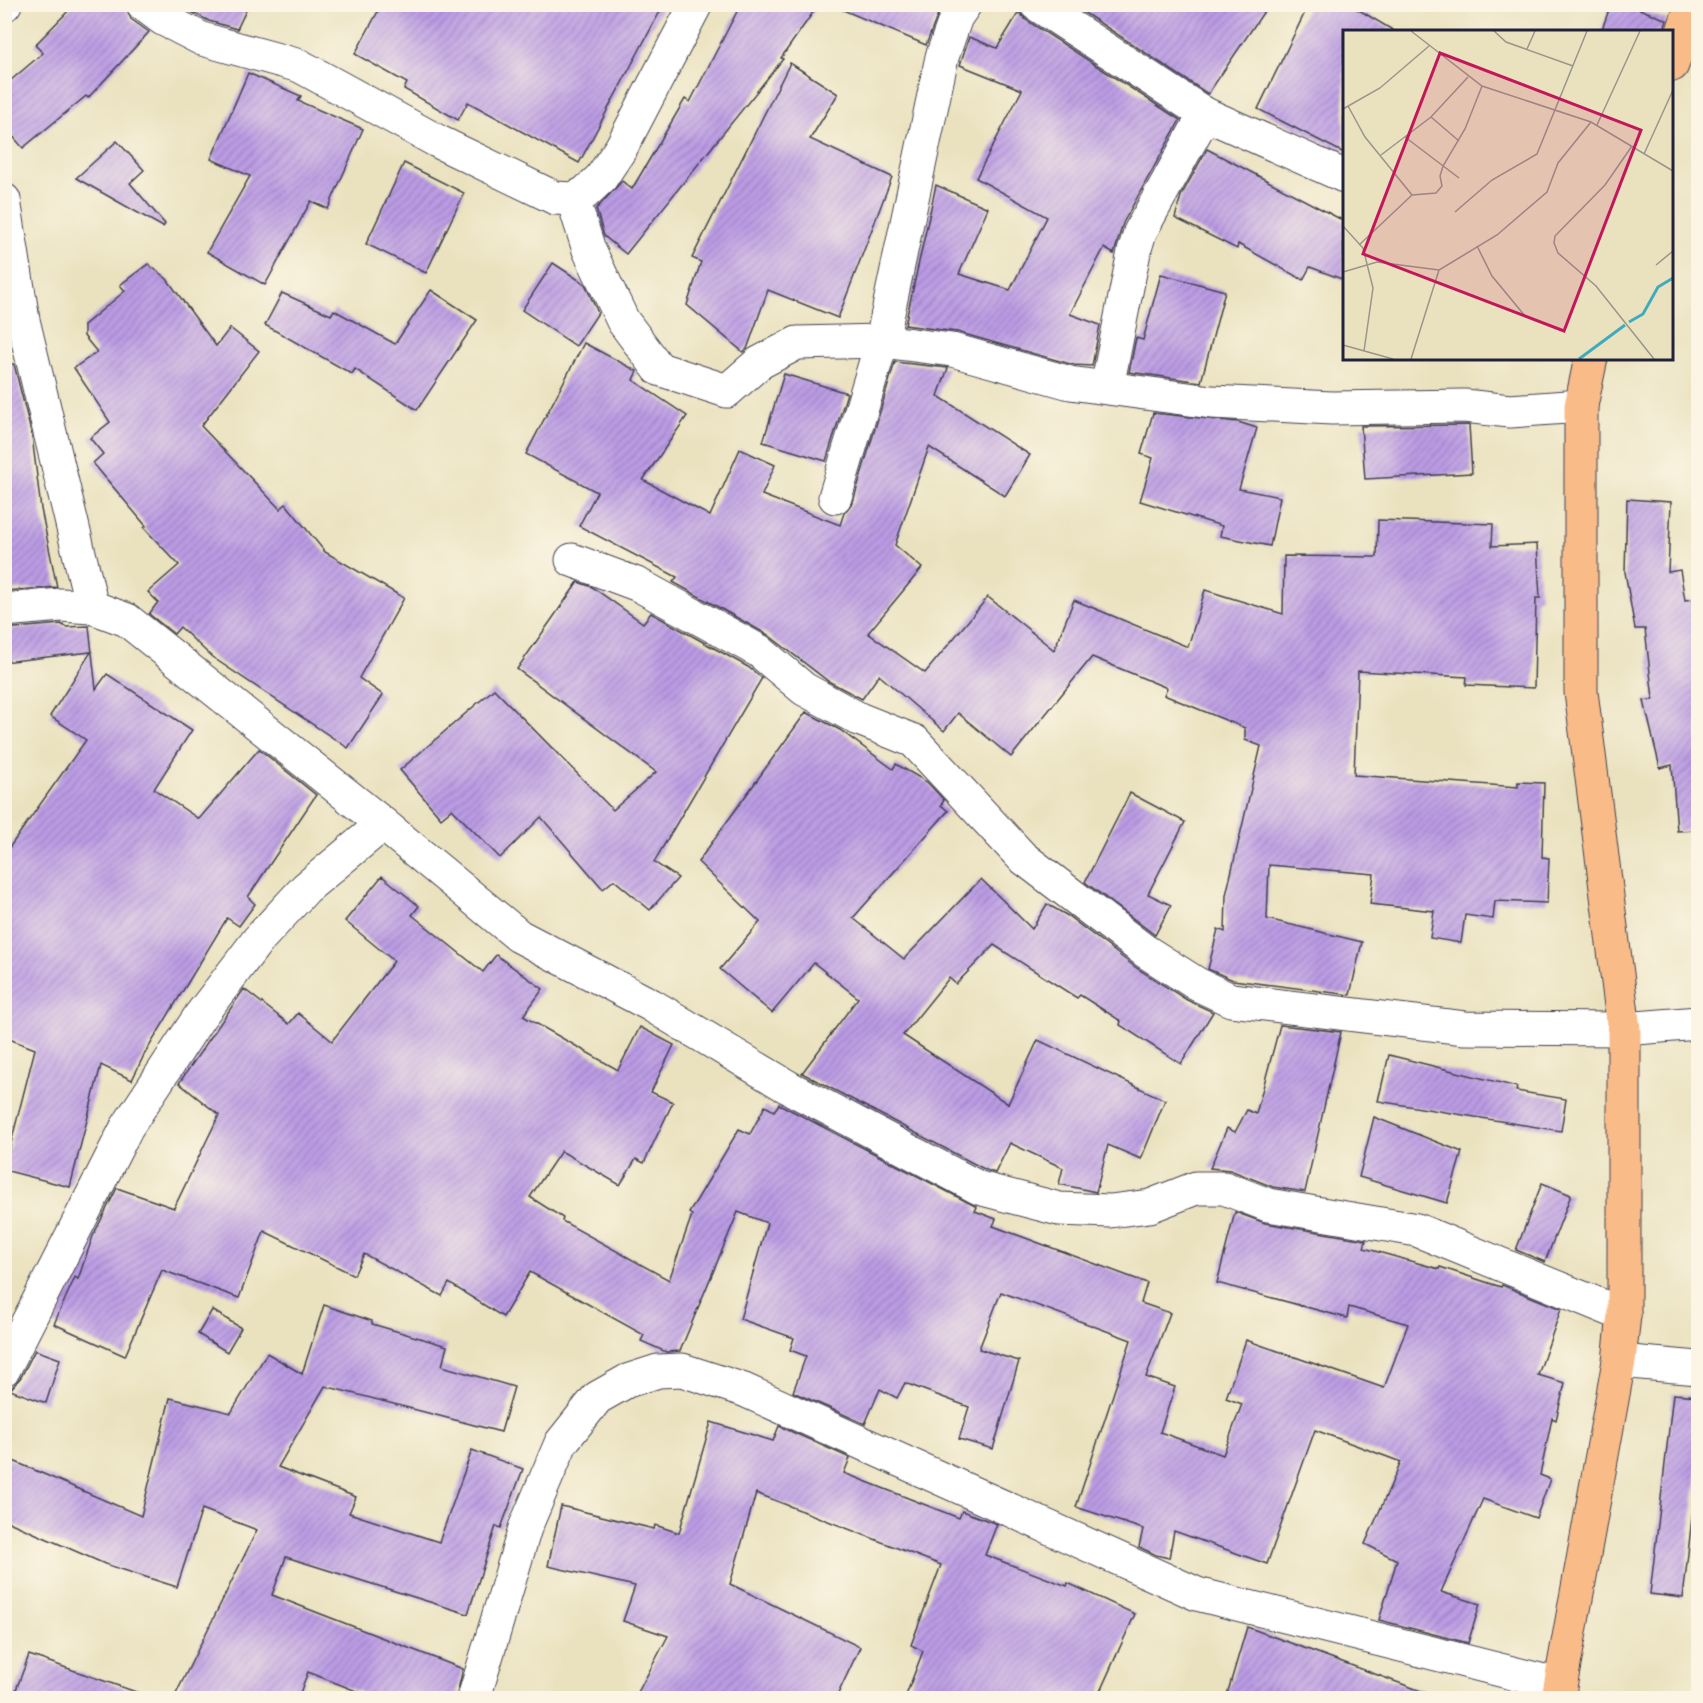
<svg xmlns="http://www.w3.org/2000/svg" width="1703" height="1703" font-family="'Sorts Mill Goudy',serif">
  <defs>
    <pattern id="building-hatch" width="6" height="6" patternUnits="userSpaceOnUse" patternTransform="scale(1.5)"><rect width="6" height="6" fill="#bc9ce5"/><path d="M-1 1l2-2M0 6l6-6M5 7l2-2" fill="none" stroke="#987fbb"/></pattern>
  </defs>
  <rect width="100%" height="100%" fill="#fcf5e5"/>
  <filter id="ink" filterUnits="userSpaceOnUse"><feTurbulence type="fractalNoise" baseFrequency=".0167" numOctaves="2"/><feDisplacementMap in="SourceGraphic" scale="12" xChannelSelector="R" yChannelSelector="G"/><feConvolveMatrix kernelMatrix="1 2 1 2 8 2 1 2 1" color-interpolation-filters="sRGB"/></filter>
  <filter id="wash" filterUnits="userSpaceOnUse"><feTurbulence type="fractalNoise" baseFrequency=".008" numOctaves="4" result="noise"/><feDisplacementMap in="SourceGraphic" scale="24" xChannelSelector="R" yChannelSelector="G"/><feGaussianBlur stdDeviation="1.35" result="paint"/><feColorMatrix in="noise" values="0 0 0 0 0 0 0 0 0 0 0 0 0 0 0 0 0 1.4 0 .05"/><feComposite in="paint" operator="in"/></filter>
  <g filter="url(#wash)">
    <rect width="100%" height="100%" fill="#eae2bf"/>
    <g id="blocks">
      <g fill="url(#building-hatch)">
        <polygon points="75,4 125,4 131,19 149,32 88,98 86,96 23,148 4,126 4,86 43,53 35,45"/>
        <polygon points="176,4 249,4 237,29 209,21"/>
        <polygon points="382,4 664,4 579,163 468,102 458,120 404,89 407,83 355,54"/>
        <polygon points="741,4 819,4 781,58 783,59 626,254 604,236 596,209 622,181 632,189 685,99 690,102"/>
        <polygon points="829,4 942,4 926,45"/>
        <polygon points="1071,4 1269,4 1208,94"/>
        <polygon points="1309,4 1349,4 1396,32 1344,32 1344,153 1258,109"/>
        <polygon points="1611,4 1627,4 1667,20 1663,32 1601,32"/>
        <polygon points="1019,12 1026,20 1180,120 1123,223 1114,254 1104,248 1070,314 1100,325 1092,366 1074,365 957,332 905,325 936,185 988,208 959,274 1010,290 1047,217 976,178 1022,90 960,65 969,37 997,48"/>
        <polygon points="790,63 838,94 810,139 892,177 838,318 768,290 747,349 743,352 687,305 701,262 692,258"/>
        <polygon points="248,73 301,96 298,101 363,129 328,209 311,201 265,285 207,252 250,176 211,159"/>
        <polygon points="117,141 144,170 130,183 165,224 163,227 76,178"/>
        <polygon points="1207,149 1344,221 1344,280 1310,267 1303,280 1238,244 1237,249 1175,218 1181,196"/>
        <polygon points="404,163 464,193 426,273 366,244"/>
        <polygon points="553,263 585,284 598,313 576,346 522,310"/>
        <polygon points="148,264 167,279 216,346 230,328 259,351 201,426 280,509 286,504 325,552 404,598 359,678 383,695 348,748 212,657 180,627 174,634 149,614 158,602 148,592 179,565 144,528 146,526 93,463 103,454 90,438 110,422 74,368 97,352 84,336 84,325 125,291 120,285"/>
        <polygon points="1161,274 1225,291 1201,382 1129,372 1136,338 1143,340"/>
        <polygon points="431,290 477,320 417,410 355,369 352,374 265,325 282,293 331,315 334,310 395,344"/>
        <polygon points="584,343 637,371 633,380 687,416 643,480 710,516 740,449 775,465 762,495 840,525 844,513 853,502 895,362 948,368 938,396 1030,455 1005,496 929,447 895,545 922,568 868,633 925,673 988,597 1054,650 1074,600 1188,647 1205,590 1283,614 1284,556 1377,557 1378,520 1493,524 1492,546 1537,544 1540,598 1536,598 1534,688 1466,685 1467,677 1358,671 1354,775 1518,787 1518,782 1544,783 1542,857 1549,858 1547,903 1495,901 1493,919 1465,915 1461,943 1430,938 1434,911 1370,904 1374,874 1269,865 1267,919 1362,942 1350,995 1233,980 1208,969 1218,929 1225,932 1226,895 1261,746 1245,740 1245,728 1164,695 1167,688 1092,657 1011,757 958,713 944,731 879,675 862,699 828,681 768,635 673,582 677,577 579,526 597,492 526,454"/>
        <polygon points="4,364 14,364 32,436 41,509 57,587 4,591"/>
        <polygon points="784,374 847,393 826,461 763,442"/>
        <polygon points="1153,413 1238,422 1257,428 1239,489 1280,497 1270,546 1220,536 1222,526 1140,501 1153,458 1141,454"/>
        <polygon points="1469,425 1472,473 1365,479 1361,426"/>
        <polygon points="1627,499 1671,502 1668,572 1680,570 1685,600 1698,599 1698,830 1677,831 1672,765 1660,768 1644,701 1653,699 1645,629 1635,629 1625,572"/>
        <polygon points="578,582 592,587 643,623 651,613 748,667 762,678 654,862 678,878 650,910 614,880 603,889 541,817 500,858 452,809 441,818 400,770 494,689 613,810 656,772 517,669"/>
        <polygon points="61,624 66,627 89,626 96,689 107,674 192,730 154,789 199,819 259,749 316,795 248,897 255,904 239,926 227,918 144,1055 132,1080 101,1065 70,1187 4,1170 35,1049 4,1037 4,855 86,740 50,716 91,652 4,662 4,629"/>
        <polygon points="806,712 840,730 893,769 896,764 927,782 944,800 941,805 948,811 853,918 904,959 981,879 1032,929 1047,904 1068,916 1135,967 1187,1000 1213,1012 1181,1064 1120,1025 1121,1021 1080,995 1077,998 994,945 956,984 949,978 903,1035 1008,1104 1038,1040 1165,1100 1141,1159 1108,1145 1096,1192 1059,1184 1063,1168 1010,1143 995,1173 986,1170 802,1073 858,998 814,963 772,1013 720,969 760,922 698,862"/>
        <polygon points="1130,793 1185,822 1148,894 1171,905 1155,935 1085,882"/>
        <polygon points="382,876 419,906 412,915 483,972 496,955 543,989 523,1016 618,1070 640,1027 674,1045 651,1092 673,1102 644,1163 636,1159 620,1185 561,1151 530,1197 563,1218 562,1221 669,1280 692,1215 689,1213 739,1129 750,1134 765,1106 774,1111 779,1104 977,1207 975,1211 996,1219 993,1226 1147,1283 1141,1303 1170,1313 1146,1377 1175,1387 1160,1432 1223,1455 1242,1404 1226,1398 1246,1340 1384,1388 1408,1324 1349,1307 1347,1318 1217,1283 1235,1212 1265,1223 1366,1240 1364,1248 1439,1269 1440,1267 1501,1287 1502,1285 1561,1309 1538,1375 1565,1383 1556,1420 1552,1418 1540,1475 1550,1479 1536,1518 1483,1499 1441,1592 1480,1604 1468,1643 1379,1620 1397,1560 1365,1544 1401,1462 1315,1430 1267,1564 1174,1531 1169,1558 1156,1555 1139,1547 1143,1529 1076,1507 1131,1340 1001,1292 979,1349 1019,1361 993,1449 959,1439 969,1407 905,1383 897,1398 880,1389 865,1424 793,1392 806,1356 790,1350 794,1338 740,1319 767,1223 738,1212 680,1351 666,1352 641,1341 644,1335 530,1272 503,1317 449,1283 442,1296 364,1254 354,1275 264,1231 239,1298 162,1270 125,1356 54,1324 75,1277 78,1279 93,1236 117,1188 174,1208 219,1115 179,1083 244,989 289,1024 298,1013 332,1041 394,961 345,921"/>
        <polygon points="1280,1025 1341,1032 1305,1192 1273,1187 1230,1170 1210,1168 1227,1128 1235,1132 1247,1110 1256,1114"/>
        <polygon points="1389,1055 1517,1087 1516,1091 1566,1099 1561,1131 1378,1101"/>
        <polygon points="1374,1117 1462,1152 1447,1203 1359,1177"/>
        <polygon points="1542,1183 1571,1195 1545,1262 1516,1250"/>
        <polygon points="324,1305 372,1321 372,1324 447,1346 442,1366 514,1387 501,1432 325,1386 278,1467 356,1497 349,1513 439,1542 472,1450 523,1469 501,1528 496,1526 468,1614 286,1557 272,1595 463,1669 456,1698 374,1698 308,1672 298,1698 174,1698 257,1530 202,1509 177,1587 105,1564 4,1520 4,1457 141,1516 170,1398 231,1413 267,1353 302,1374"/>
        <polygon points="212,1310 241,1328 227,1352 198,1334"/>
        <polygon points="35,1350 60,1359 46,1403 10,1390 21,1377"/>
        <polygon points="1673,1394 1698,1396 1698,1464 1683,1598 1650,1594"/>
        <polygon points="711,1422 773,1441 779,1426 850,1458 844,1473 959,1518 962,1511 997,1524 985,1555 1067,1586 1068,1583 1135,1614 1097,1698 905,1698 923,1651 911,1645 941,1565 756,1493 730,1584 860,1647 836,1698 635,1698 668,1636 623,1621 635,1586 548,1566 561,1506 654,1529 655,1525 679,1533"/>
        <polygon points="1247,1627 1432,1695 1431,1698 1226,1698"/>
        <polygon points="29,1655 142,1694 141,1698 13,1698"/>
      </g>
    </g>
  </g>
  <g filter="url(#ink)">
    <use href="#blocks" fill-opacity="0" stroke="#403f4f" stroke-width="1.5"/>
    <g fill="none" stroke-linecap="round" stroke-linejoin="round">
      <g stroke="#403f4f" stroke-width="35">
        <g id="minor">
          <polyline points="143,4 163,19 202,39 300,66 437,141 555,198 573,199 585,193 601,178 621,148 696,4"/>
          <polyline points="1036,4 1205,114 1344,176"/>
          <polyline points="4,5 5,4"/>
          <polyline points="573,199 589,250 623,321 659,369 727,391 759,363 797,343 882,341 952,350 1070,383 1211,402 1332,408 1464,406 1510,411 1581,406"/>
          <polyline points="4,200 23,320 92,607"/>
          <polyline points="1107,387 1134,252 1140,232 1205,114"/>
          <polyline points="835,497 882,341 942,57 956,17 965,4"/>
          <polyline points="572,560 639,585 759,651 804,689 859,719 914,741 1022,857 1145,951 1197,984 1231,1000 1465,1028 1624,1029 1698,1023"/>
          <polyline points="4,610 61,605 92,607 127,620 383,824 519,936 651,1005 788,1087 979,1188 1059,1209 1110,1211 1150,1206 1196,1188 1224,1188 1268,1205 1417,1230 1624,1315"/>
          <polyline points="1619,1361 1698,1368"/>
          <polyline points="4,1369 127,1127 200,1016 258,940 306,888 383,824"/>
          <polyline points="474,1698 525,1528 561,1443 597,1398 627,1381 658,1371 682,1370 744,1390 1197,1594 1560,1685"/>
        </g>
      </g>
      <g stroke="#403f4f" stroke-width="35">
        <g id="major">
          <polyline points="1672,65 1692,4"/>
          <polyline points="1558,1698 1619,1361 1624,1315 1624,1029 1581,692 1581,406 1591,358"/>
        </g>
      </g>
      <use href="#minor" stroke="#fff" stroke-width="33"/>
      <use href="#major" stroke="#f9bc89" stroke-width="33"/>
    </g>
  </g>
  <g transform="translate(1343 30)">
    <rect width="330" height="330" fill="#eae2bf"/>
    <path fill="none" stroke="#40abbf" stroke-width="3" d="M 286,292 L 300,284 L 315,257 L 330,248M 236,329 L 282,295"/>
    <path fill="none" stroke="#9a958a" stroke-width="1.5" d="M 68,1 L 139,56 L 248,92 L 330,141M 151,1 L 163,12 L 230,36M 184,19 L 192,1M 5,76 L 22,107 L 69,165M 0,79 L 37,58 L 86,16M 88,87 L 116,111M 254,95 L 297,1M 62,107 L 116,148M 289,116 L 262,155 L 212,206 L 211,213 L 215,223 L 253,256 L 311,329M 301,124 L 330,60M 38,125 L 88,87 L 125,47M 69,165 L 93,163 L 99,156 L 97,146 L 100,136 L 122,99 L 139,56M 112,182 L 149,150 L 194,124 L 244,1M 0,196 L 20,218 L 30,258 L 21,321M 16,215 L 69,165M 134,216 L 149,246 L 182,286M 313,235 L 330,221M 0,242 L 34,232 L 96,240M 0,315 L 50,329M 68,329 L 96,240 L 154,205 L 204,162 L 215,133 L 248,92"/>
    <path fill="#c2185b" fill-opacity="0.15" stroke="#c2185b" stroke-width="3" d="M 97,23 L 298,100 L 221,301 L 20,224 Z"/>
    <rect width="330" height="330" fill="none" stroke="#22223b" stroke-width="3"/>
  </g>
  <rect width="1703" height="1703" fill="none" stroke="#fcf5e5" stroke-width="24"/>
</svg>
